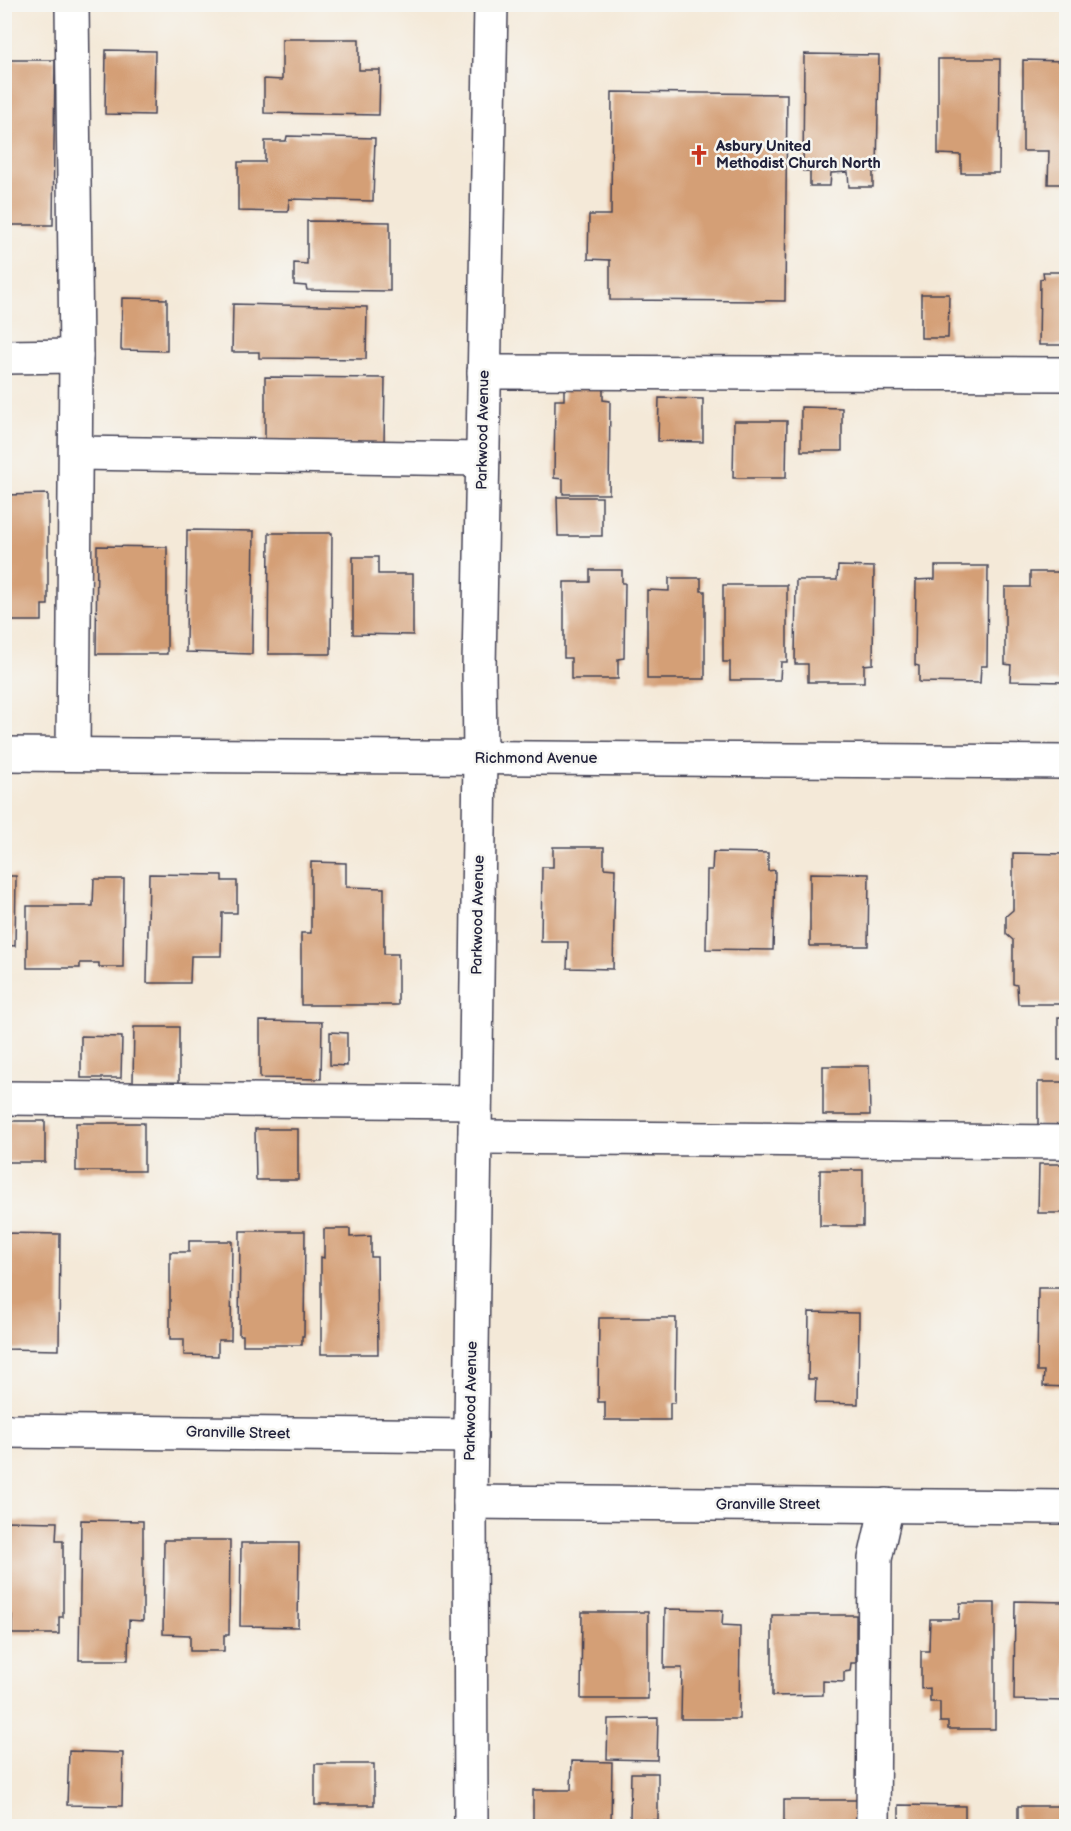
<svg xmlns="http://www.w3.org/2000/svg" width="1071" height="1831" font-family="'Balsamiq Sans',sans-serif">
  <rect width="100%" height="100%" fill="#f6f6f2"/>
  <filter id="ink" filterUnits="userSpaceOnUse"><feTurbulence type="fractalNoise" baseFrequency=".0167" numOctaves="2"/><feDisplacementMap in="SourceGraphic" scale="12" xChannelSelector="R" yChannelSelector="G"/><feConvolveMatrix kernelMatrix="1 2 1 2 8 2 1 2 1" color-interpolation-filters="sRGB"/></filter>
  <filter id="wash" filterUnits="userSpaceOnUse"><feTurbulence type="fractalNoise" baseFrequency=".008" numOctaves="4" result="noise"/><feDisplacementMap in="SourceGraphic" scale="24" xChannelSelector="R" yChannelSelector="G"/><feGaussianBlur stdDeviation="1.35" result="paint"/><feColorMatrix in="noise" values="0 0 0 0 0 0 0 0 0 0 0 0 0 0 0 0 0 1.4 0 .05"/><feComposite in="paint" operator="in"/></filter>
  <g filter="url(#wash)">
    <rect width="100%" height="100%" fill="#f4e9d8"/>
    <g id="blocks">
      <g fill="#d49f76">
        <polygon points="282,39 359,39 359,70 380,70 379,115 264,113 264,79 282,80"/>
        <polygon points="106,50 155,51 154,115 105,114"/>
        <polygon points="804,54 879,55 877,172 873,171 873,187 849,187 848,172 831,173 830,186 810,186 810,171 803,171"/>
        <polygon points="938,59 1000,59 999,173 961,173 961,155 938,154"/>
        <polygon points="4,60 55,60 53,225 4,225"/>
        <polygon points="1023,60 1066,61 1066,184 1048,184 1049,151 1023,151"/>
        <polygon points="612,92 787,94 785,301 610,300 610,260 588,259 589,215 611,215"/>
        <polygon points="287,136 375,138 373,201 289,199 288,212 238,211 238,162 265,162 265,141 286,141"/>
        <polygon points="307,221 390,222 390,291 307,290 306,286 294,285 294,263 307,264"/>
        <polygon points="1043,272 1066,272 1066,345 1039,345 1040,279 1044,278"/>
        <polygon points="921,294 949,294 948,338 921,338"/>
        <polygon points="122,298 167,299 167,351 121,350"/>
        <polygon points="233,304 367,307 366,359 259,358 259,352 232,352"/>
        <polygon points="265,377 385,378 384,445 265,443"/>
        <polygon points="564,385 603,386 603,400 610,401 609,494 563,494 563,479 554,478 555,400 564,400"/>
        <polygon points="659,398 703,399 703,442 658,441"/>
        <polygon points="801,407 842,408 842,451 801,451"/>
        <polygon points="734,421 787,421 786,478 733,478"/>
        <polygon points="48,494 48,605 42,605 42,621 4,621 6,495"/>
        <polygon points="557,497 602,497 602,536 558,536"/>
        <polygon points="187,530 254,531 252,654 186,652"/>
        <polygon points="269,533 332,533 331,654 268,654"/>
        <polygon points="97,546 167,547 167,654 96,654"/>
        <polygon points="353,557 378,557 378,574 413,574 413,635 353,634"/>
        <polygon points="838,566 874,567 873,664 864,665 864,682 808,682 808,664 795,664 796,580 837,580"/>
        <polygon points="935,566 988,566 987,666 981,666 980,683 919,682 919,666 915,665 916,580 935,579"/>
        <polygon points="590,570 622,570 622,583 625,583 624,658 618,659 618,679 571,679 571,658 564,658 564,582 590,582"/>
        <polygon points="1030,572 1066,572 1066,682 1010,681 1011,665 1005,664 1005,587 1030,587"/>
        <polygon points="669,578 701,578 701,591 705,591 705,679 647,679 647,590 669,591"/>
        <polygon points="723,585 787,585 787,662 781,662 780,680 730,680 730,662 723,662"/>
        <polygon points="553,847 604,847 604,868 615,869 613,969 567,968 568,942 541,942 542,867 553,867"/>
        <polygon points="713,852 768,853 768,871 775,870 773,950 706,949 707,870 712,870"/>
        <polygon points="1013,853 1066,854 1066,1004 1018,1004 1017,985 1013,984 1013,940 1006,934 1006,916 1013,910"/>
        <polygon points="311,862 346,863 346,887 384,888 384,954 398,954 398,1005 301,1005 301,933 311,933"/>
        <polygon points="810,873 869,874 868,946 810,946"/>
        <polygon points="149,874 222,875 222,881 237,881 237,913 222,913 221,956 191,956 190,983 147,983"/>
        <polygon points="4,876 16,876 15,946 4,945"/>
        <polygon points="94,879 124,879 123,967 99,967 99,963 80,963 80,968 27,968 27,906 93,906"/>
        <rect x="1058" y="1017" width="8" height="43"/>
        <polygon points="260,1021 322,1022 321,1079 260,1078"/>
        <polygon points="134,1027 179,1027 179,1083 133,1082"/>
        <polygon points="330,1032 347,1033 347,1066 330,1065"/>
        <polygon points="81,1036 122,1037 121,1078 81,1078"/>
        <polygon points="823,1066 869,1066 870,1115 823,1115"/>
        <rect x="1038" y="1082" width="28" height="44"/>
        <polygon points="8,1121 45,1121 45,1162 7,1162"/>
        <rect x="76" y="1123" width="68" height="48"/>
        <polygon points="255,1129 298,1129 298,1180 256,1180"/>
        <polygon points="1039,1164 1066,1164 1066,1213 1038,1213"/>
        <rect x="820" y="1170" width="43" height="56"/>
        <polygon points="324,1229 350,1229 350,1237 371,1236 371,1257 377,1257 378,1354 321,1354 321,1257 324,1258"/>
        <polygon points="240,1231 305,1231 304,1336 302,1336 302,1345 243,1345 243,1335 239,1335"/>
        <polygon points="4,1233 60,1234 59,1350 4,1349"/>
        <polygon points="189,1241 232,1241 231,1340 218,1340 218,1356 184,1355 184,1339 170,1339 170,1252 189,1252"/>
        <polygon points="1038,1288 1066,1288 1066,1387 1043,1386 1044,1371 1037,1371"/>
        <polygon points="809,1312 859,1313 858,1404 815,1403 816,1379 808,1379"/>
        <polygon points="599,1318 676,1318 675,1403 670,1403 670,1420 605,1420 605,1402 598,1402"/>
        <polygon points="81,1520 143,1521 143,1621 129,1620 128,1660 79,1660"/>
        <polygon points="4,1521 57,1522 56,1541 63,1541 63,1617 59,1617 59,1634 12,1634 12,1615 4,1616"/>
        <polygon points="164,1540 230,1540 229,1635 224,1635 224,1651 190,1651 190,1635 163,1634"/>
        <polygon points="241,1543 299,1543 298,1627 240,1626"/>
        <polygon points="1015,1601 1066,1602 1066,1701 1014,1700"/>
        <polygon points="960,1603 995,1603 995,1729 948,1729 948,1722 940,1722 940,1702 930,1702 930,1688 921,1689 921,1651 929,1651 930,1619 959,1619"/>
        <polygon points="665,1609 723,1610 722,1625 740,1626 739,1719 681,1719 682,1668 664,1668"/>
        <polygon points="582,1612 648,1612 648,1699 581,1699"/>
        <polygon points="772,1615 856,1615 856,1663 851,1663 850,1671 844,1672 844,1682 823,1681 823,1695 772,1696"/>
        <polygon points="658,1718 657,1760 607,1759 608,1719"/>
        <polygon points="69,1751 123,1753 122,1806 67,1805"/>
        <polygon points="572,1761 612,1762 611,1826 533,1826 533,1790 571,1790"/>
        <rect x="315" y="1764" width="59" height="41"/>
        <polygon points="631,1773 658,1773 658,1820 630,1819"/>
        <rect x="784" y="1800" width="73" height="26"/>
        <polygon points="899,1805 965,1806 965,1826 899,1826"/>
        <polygon points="1018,1806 1065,1806 1064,1826 1018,1826"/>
      </g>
    </g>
  </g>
  <g filter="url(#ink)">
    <use href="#blocks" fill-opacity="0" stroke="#424053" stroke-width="1.5"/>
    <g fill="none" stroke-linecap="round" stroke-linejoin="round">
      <g stroke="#424053" stroke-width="36">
        <g id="minor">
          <polyline points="72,4 76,356 73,754"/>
          <polyline points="4,357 76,356"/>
          <polyline points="484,372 1066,374"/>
          <polyline points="76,453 483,459"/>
          <polyline points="4,754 1066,762"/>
          <polyline points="4,1098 475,1102"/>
          <polyline points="475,1137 1066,1142"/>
          <polyline points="4,1431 471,1436"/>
          <polyline points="470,1502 1066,1507"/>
          <polyline points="471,1826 470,1502 480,757 479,667 491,4"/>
          <polyline points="873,1826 875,1559 887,1505"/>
        </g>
      </g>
      <use href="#minor" stroke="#fff" stroke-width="33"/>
    </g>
  </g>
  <defs>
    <g id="church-bare" transform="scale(1.62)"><path d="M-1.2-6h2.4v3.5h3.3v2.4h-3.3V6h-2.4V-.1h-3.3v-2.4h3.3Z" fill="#c8321e" stroke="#f6f6f2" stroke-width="2.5" paint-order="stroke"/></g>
  </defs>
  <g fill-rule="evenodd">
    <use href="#church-bare" x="699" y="155"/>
  </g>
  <g text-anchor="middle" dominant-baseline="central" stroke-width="5" stroke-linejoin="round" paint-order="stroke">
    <g font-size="15" font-weight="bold" fill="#22223b" stroke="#f6f6f2" text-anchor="start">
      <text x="716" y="146">Asbury United<tspan x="716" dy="17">Methodist Church North</tspan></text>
    </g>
    <g font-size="15" fill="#22223b" stroke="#f6f6f2">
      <text transform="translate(483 430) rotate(-89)">Parkwood Avenue</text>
      <text x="536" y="758">Richmond Avenue</text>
      <text transform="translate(478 915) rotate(-89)">Parkwood Avenue</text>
      <text transform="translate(471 1401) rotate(-89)">Parkwood Avenue</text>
      <text transform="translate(238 1433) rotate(1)">Granville Street</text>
      <text x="768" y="1504">Granville Street</text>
    </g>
  </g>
  <rect width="1071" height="1831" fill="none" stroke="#f6f6f2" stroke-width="24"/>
</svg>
